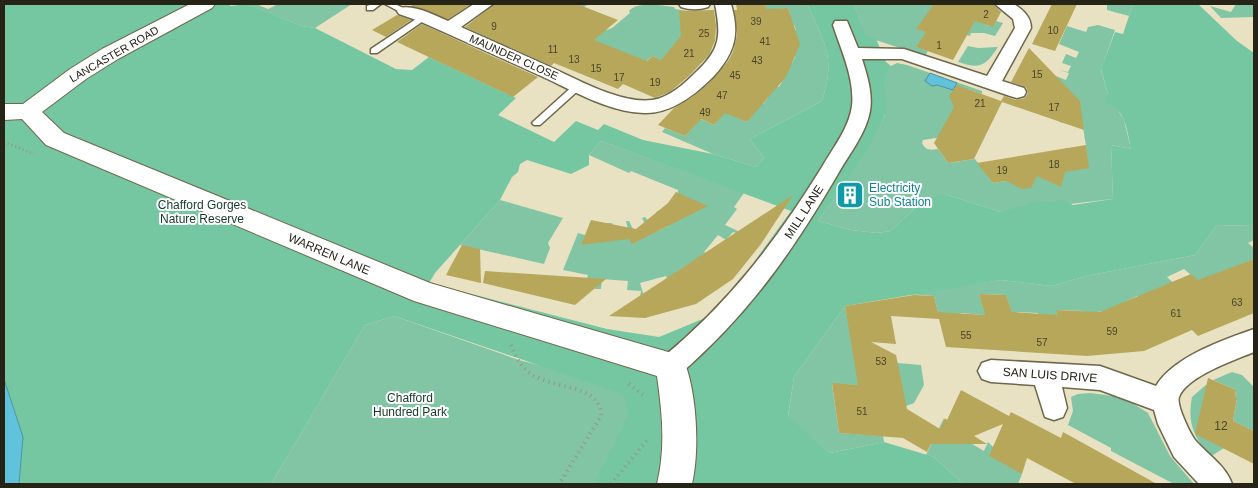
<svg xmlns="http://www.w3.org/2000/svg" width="1258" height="488" font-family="Arial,sans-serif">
  <rect width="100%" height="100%" fill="#e8e2c2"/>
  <g fill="#81c5a5">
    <polygon points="256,4 268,9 278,4 352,4 315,28 302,26 249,5"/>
    <path d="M 552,4 L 588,4 L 573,16 L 607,30 L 612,28 L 630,13 L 629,11 C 638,1 661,6 674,7 L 675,9 L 687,11 L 689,19 L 667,91 L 660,60 L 652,56 L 642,65 L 494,36 Z"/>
    <path d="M 765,4 L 807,4 C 825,43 836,57 822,101 L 750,139 L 764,158 L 756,167 L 713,154 L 662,132 L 665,128 L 685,136 L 696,124 L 696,117 L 714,125 L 725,112 L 747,122 L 752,116 L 746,97 L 763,104 L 768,98 L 756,78 L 779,87 L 783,80 L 767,74 L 783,61 L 792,63 L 795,57 L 779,32 L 796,30 L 794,25 L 777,25 L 790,14 L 788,8 L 767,10 Z"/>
    <polygon points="854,4 934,4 945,7 947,4 989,26 996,21 1003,23 995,36 984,33 971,33 970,36 922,21 917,29 936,35 916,47 928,51 925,56 866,37"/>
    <polygon points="1107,4 1133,4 1129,16 1107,10"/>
    <polygon points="1236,4 1254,4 1254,17 1221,18 1210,6 1231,12"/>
    <path d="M 1098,25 L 1115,30 L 1101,70 L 1108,94 L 1124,120 L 1131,149 L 1111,145 L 1113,199 L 1001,212 L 947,195 L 915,208 L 891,231 L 877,233 L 851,230 L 818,221 L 838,192 L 859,203 L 863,199 L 841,188 L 875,135 L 885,115 L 884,84 L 885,74 L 891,66 L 897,63 L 907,65 L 982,91 L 982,94 L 968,89 L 962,134 L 923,140 L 922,143 C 926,151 930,150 938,149 L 948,163 L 975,159 L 993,183 L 1027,178 L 1065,151 L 1065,148 L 1087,152 L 1083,127 L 1059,122 L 1063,110 L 1056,76 L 1066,80 L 1069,73 L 1059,70 L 1068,72 L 1071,66 L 1062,63 L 1066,54 L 1076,58 L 1079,52 L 1059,44 L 1067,26 L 1086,32 L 1088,27 Z"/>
    <path d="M 968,46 L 978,48 L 998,47 C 986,65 981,70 958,62 Z"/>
    <polygon points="601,141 744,193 734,207 737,209 725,225 738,231 736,233 733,232 726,240 718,235 704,252 717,259 702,266 695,260 676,272 670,285 666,276 640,283 644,296 640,297 641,291 627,290 628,281 602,279 601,289 595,289 596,286 585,284 588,275 563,270 578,233 585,235 604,223 612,223 616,240 630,238 626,221 629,221 637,237 650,234 642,218 645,217 658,231 668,226 656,212 660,210 676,222 678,190 631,171 629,173 589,155"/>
    <polygon points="500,200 563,218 548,243 550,248 544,264 460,245"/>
    <polygon points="1217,225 1254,226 1254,240 1248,243 1254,248 1254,259 1232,268 1254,287 1254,292 1238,278 1206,288 1184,269 1167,277 1187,296 1147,306 1137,296 1106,311 1087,313 1087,322 1083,311 1057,310 1065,333 1041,321 1038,313 1017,312 1014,319 1006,295 979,294 988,323 985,322 982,315 962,313 940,320 934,296 907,294 1001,280 1052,286 1086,276 1195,255"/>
    <polygon points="845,306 851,336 898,363 921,365 924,385 914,403 898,409 884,386 832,384 839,433 883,436 884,442 830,453 788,417 794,377"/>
    <polygon points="394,316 519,360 618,385 641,408 601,484 271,484 365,325"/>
    <polygon points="1232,372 1242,375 1254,387 1254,431 1233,421 1237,399 1235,398 1236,390 1213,380"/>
    <path d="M 1207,384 L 1196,434 L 1224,448 L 1210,457 C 1194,436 1187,424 1192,397 Z"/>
    <polygon points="1090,393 1113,396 1132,403 1148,413 1170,456 1194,484 1174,484 1111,451 1111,448 1068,425 1073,411 1071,397 1078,394"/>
    <path d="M 944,418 L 944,440 C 950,444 954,445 961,442 L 962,438 L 984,451 L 988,442 L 1022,474 L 1018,484 L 963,484 L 934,457 L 926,455 Z"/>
  </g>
  <path fill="#74c7a1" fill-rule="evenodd" d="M 4,4 L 227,4 L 231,6 L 247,4 L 302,26 L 315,28 L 396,69 L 412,70 L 429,57 L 516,98 L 498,115 L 554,142 L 576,121 L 598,130 L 604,124 L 643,140 L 713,154 L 756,167 L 764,158 L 750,139 L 822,101 C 836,57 825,43 807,4 L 854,4 L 866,36 L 876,39 L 886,62 L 891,66 C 877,84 891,100 884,117 C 868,154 841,188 818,221 L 851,230 L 877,233 L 891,231 L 915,208 L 938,195 L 947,195 L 1001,212 L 1032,203 L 1064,200 L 1073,205 L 1113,199 L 1111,145 L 1131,149 C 1127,131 1126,109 1106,103 L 1108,94 L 1101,69 L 1115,32 L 1123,34 L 1133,4 L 1198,4 L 1237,41 L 1254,53 L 1254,226 L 1217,225 L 1195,255 L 1086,276 L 1052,286 L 1001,280 L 845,306 L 794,377 L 788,416 L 830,453 L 884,442 L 934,457 L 963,484 L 593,484 L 628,417 L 627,402 L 620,393 L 394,316 L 365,325 L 271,484 L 19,484 L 23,437 L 4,379 ZM 601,141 L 791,211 L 728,298 L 705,318 L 659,337 L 607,329 L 429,283 L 435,273 L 500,200 L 512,177 L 518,172 L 520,164 L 527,160 L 571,174 L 589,165 L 589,155 Z"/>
  <g fill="#60c2db" stroke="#4f92a0">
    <polygon points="930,73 957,83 953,90 937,85 932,86 925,81"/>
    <polygon points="4,379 23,437 19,484 4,484"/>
  </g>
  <g fill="#b7a75b">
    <polygon points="414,4 471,4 448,19 411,6"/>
    <polygon points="495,4 577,4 618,20 594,40 647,61 652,56 661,60 681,36 679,11 714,10 716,25 715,41 709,55 690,75 670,92 655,98 623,84 618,89 554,63 551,66 465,27"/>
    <polygon points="736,4 765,4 767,9 788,8 800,44 786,77 747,122 725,113 714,125 701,119 685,136 658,125 674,108 691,98 707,85 728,61 733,52 737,35 734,10 737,10"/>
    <polygon points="934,4 993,4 1001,12 993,27 975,21 953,60 916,47 926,32 916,29"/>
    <polygon points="1052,4 1077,4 1055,51 1032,44"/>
    <polygon points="397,15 411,20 386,37 372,30"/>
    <polygon points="422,24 494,57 538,77 513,97 397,42"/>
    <polygon points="1029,48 1080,101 1084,130 1002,102 974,159 948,163 934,143 954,107 949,96 957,85 1001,101 1004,96 1016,100 1025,98 1028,93 1026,87 1011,82"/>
    <polygon points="1086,145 1089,168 1065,172 1061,187 1037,176 1031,188 1022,189 1006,181 993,183 977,163"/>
    <polygon points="676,192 708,206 632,244 629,239 581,245 591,220 636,229 668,203"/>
    <polygon points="793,195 761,244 733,279 696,304 645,318 609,316"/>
    <polygon points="462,245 480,249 481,283 446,275"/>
    <polygon points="1254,259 1254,313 1198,336 1192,330 1144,351 1087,356 946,347 939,319 891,316 896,344 871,342 896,355 907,409 940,429 945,418 947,420 961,390 1009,416 1011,412 1061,438 1063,432 1157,484 1076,484 1027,458 1022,474 989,456 1003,424 974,436 987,444 931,444 927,452 903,438 839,433 832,383 858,385 845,306 914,295 934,296 938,312 985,315 979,294 1006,295 1012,312 1058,315 1056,310 1100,312 1191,274 1198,280"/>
    <polygon points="485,271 606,279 575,305 483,283"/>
    <polygon points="1208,378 1236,390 1235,398 1237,398 1233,421 1254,431 1254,464 1195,434"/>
  </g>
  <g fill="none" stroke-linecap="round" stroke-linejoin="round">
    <g stroke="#6e684b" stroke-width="3">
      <g id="lane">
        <polygon points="372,4 381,4 373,10 367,10 367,6"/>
        <polygon points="385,4 395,4 409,11 402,13"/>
        <polygon points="422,15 425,15 429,17 377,53 371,53 371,49"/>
        <polygon points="578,83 581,84 581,88 540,125 534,125 532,123 534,121 575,84"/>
      </g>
    </g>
    <g stroke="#6e684b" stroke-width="3">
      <g id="street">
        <path d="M 474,4 L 493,4 L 461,27 C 490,40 519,53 548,66 C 577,79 620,104 652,100 C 669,98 685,83 696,72 C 721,49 721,35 715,4 L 731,4 C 740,35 735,53 713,77 C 695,95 671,114 644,113 C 608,112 572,90 541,76 C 500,57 459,39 419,21 L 399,14 L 397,11 L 399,8 C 414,4 434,15 448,21 Z"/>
        <path d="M 679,4 L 710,4 L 708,7 C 699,10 690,10 681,7 Z"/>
        <path d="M 995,4 L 1014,4 C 1023,10 1031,17 1031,28 L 1002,81 L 1024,88 L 1026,92 L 1024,96 L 1017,98 L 1010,96 L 902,59 L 862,59 C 867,75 873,93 870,111 C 866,133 850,153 839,172 C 793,251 750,313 680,374 L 671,377 L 662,374 L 658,366 L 662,358 C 729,303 777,240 822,167 C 833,148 849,128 852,106 C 855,79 841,50 833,25 L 835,21 L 847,21 L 858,48 L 904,49 L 987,76 L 1015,28 L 1013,19 Z"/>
        <path d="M 1254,329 L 1254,352 C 1235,360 1187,376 1179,397 C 1176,405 1190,433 1195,440 C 1208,455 1226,466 1232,484 L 1199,484 L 1174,457 L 1158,424 L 1154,410 L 1100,390 L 1062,387 L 1067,408 L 1063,417 L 1054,420 L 1045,417 L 1035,385 L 991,382 L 982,379 L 978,371 L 982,363 L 991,360 L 1100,366 L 1156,386 C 1173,357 1223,340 1254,329 Z"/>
      </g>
    </g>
    <g stroke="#6e684b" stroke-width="2">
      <path id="secondary" d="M 190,4 L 215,4 L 212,8 L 118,59 L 86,79 L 42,112 L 64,133 L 430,283 L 682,356 C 697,389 700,449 692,484 L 657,484 C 666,447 662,412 657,376 L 414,301 L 46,145 L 22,119 L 4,120 L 4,104 L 23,104 L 70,69 L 102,49 Z"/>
    </g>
    <polyline stroke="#9a957d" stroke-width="2.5" stroke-dasharray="1 3" stroke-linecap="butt" points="4,142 34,154"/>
    <g stroke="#9a957d" stroke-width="4" stroke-dasharray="1 4.5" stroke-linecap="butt">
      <path d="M 511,345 C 515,355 519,364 527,371 C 550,391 601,382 601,416 L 559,484"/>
      <polyline points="629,384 646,397"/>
      <polyline points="611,484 647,440"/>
    </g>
    <use href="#lane" fill="#fff" fill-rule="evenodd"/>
    <use href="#street" fill="#fff" fill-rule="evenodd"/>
    <use href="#secondary" fill="#fff" fill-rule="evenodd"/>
  </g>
  <defs>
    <g id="building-square" transform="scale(1.4375)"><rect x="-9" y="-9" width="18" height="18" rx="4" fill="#0f9aa8" stroke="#fff"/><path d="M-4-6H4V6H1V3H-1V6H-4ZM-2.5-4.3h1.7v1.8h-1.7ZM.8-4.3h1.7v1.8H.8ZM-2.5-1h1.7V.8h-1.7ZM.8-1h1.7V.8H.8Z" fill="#fff"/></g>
  </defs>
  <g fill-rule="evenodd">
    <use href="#building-square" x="850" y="195"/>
  </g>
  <g text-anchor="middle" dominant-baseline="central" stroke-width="4" stroke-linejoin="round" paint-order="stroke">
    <g font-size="10" fill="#4a4428">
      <text x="986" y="14">2</text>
      <text x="756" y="21">39</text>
      <text x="494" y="26">9</text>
      <text x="1053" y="30">10</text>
      <text x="704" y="33">25</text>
      <text x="765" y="41">41</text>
      <text x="939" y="45">1</text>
      <text x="553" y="49">11</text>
      <text x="689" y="53">21</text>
      <text x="574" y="59">13</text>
      <text x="757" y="60">43</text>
      <text x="596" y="68">15</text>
      <text x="1037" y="74">15</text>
      <text x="735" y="75">45</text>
      <text x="619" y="77">17</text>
      <text x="655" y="82">19</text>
      <text x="722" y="95">47</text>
      <text x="980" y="103">21</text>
      <text x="1054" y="107">17</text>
      <text x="705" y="112">49</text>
      <text x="1054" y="164">18</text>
      <text x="1002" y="170">19</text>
      <text x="1237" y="302">63</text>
      <text x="1176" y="313">61</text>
      <text x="1112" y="331">59</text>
      <text x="966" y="335">55</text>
      <text x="1042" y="342">57</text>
      <text x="881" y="361">53</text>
      <text x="862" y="411">51</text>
    </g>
    <g font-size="11" fill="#262317" stroke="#fff">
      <text transform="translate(114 54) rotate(-30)">LANCASTER ROAD</text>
      <text transform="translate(514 57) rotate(24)">MAUNDER CLOSE</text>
    </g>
    <g font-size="12" fill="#0d838f" stroke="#fff" text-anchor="start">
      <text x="869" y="188">Electricity<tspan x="869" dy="14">Sub Station</tspan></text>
    </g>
    <g font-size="12" fill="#14392a" stroke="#fff">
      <text x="202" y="205">Chafford Gorges<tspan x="202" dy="14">Nature Reserve</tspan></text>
      <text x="410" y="398">Chafford<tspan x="410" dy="14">Hundred Park</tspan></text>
    </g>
    <g font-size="12" fill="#262317" stroke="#fff">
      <text transform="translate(804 212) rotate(-57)">MILL LANE</text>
      <text transform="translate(329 254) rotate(23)">WARREN LANE</text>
      <text transform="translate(1050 375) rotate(4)">SAN LUIS DRIVE</text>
    </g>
    <g font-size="12" fill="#4a4428">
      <text x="1221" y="426">12</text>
    </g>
  </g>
  <rect width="1258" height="488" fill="none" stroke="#262317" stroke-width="10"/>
</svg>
